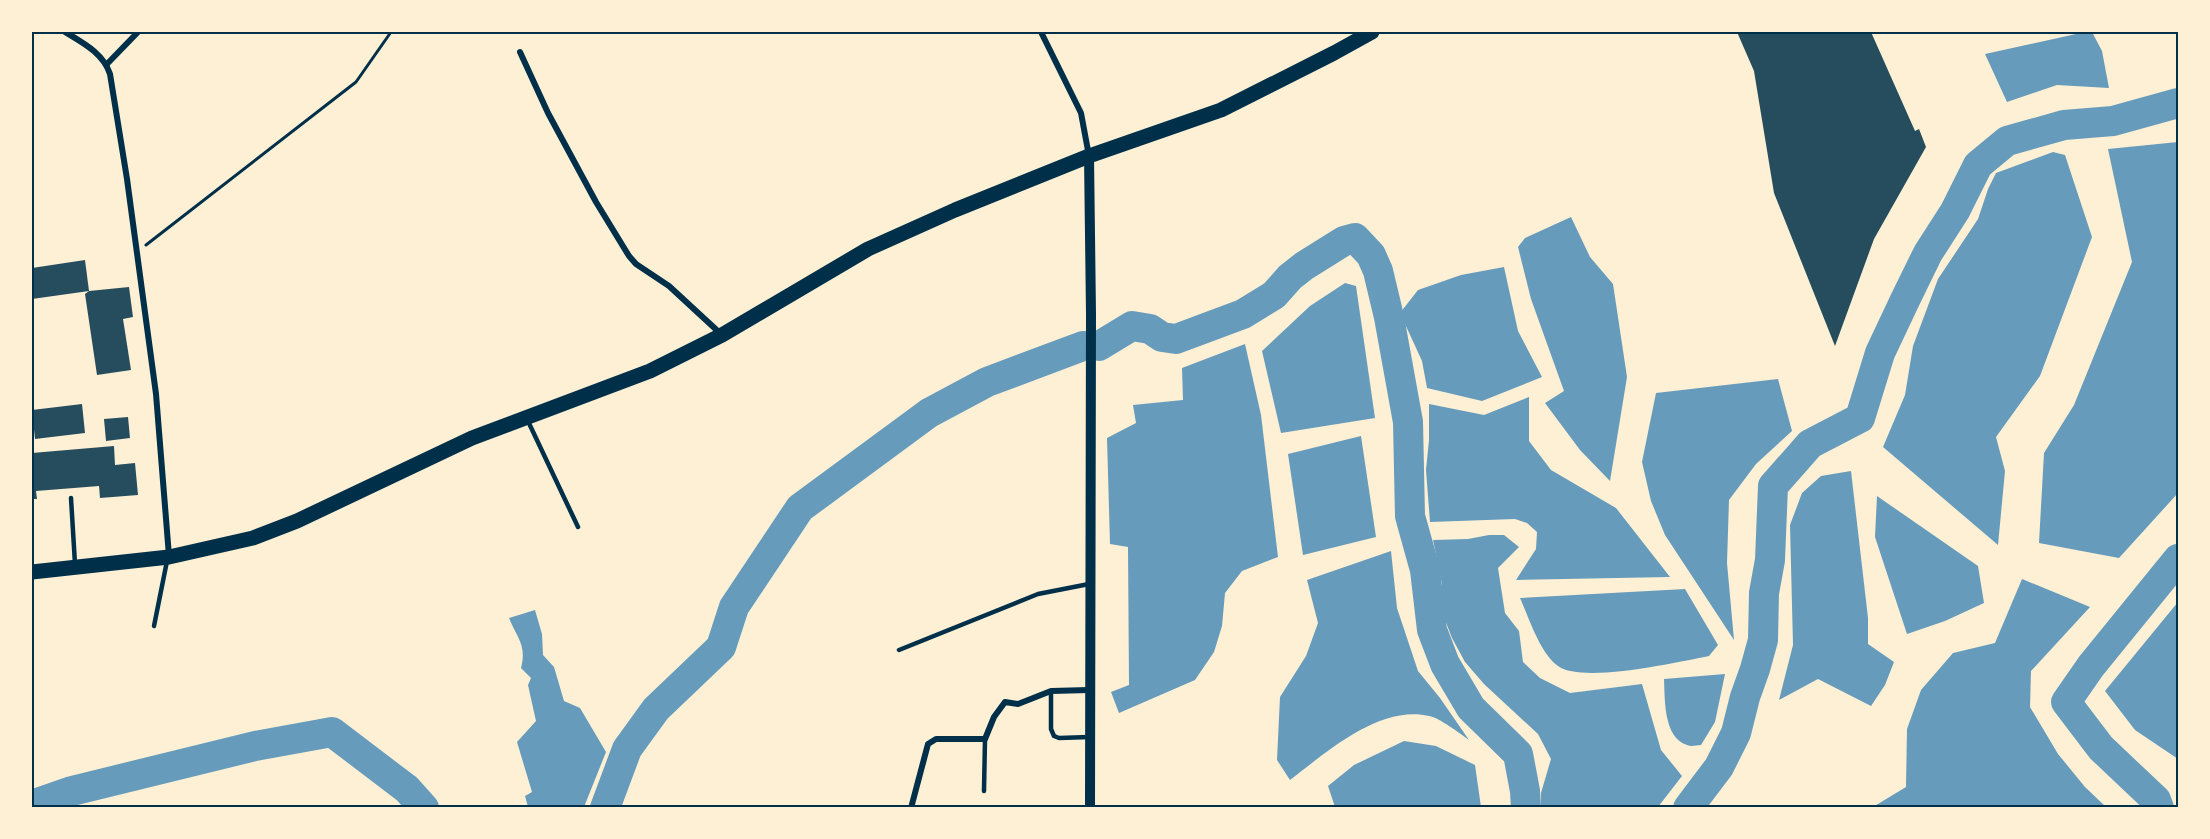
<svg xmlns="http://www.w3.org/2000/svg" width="2210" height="839" font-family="Helvetica,sans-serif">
  <rect width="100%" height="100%" fill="#fdf0d5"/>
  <g fill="#669bbc">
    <polygon points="2085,32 2092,32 2102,51 2109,88 2057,85 2007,102 1985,54"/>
    <polygon points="2178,142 2178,493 2119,558 2039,543 2044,453 2074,405 2132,262 2108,149"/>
    <polygon points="2053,152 2065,155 2092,237 2040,376 1996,437 2005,471 1998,545 1883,447 1905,395 1913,346 1938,279 1978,219 1988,189 1996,173"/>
    <polygon points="1571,217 1590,257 1613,284 1627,377 1610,481 1580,450 1545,403 1564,391 1531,299 1518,247 1525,238"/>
    <polygon points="1504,267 1518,331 1542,377 1482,401 1427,388 1422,361 1400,313 1418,290 1461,275"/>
    <polygon points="1345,283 1356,286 1375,418 1281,433 1262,351 1310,306"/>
    <polygon points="1245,344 1261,415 1278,557 1242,571 1225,593 1222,626 1214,652 1195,680 1119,713 1111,692 1129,685 1128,547 1110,544 1107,438 1136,423 1133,405 1183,400 1182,368"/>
    <polygon points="1778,379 1792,431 1756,464 1729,500 1727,563 1734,640 1665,535 1651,501 1642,462 1656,393"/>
    <polygon points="1529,397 1529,441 1551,470 1616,508 1670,577 1516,580 1536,549 1537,532 1527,523 1515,519 1430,522 1426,470 1429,440 1429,404 1484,415"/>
    <polygon points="1361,436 1376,537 1303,555 1288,454"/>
    <polygon points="1851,471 1868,618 1868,644 1894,662 1885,685 1871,706 1818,679 1779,700 1793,645 1790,525 1802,493 1821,476"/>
    <polygon points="1877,496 1978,566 1984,603 1945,621 1907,634 1875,537"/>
    <polygon points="1489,535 1504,535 1519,547 1498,568 1505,613 1519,631 1523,662 1540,678 1570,693 1642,684 1661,750 1682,776 1658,807 1541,807 1541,793 1551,759 1538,734 1484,684 1465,662 1452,638 1440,607 1442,584 1433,540 1468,539"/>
    <path d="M 1391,551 L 1397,608 L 1418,671 L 1440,698 L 1469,740 C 1459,733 1440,718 1429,716 C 1379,705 1327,752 1290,780 L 1277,760 L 1280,697 L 1306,656 L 1318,623 L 1307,580 Z"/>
    <polygon points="2022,579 2090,607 2031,671 2030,707 2058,754 2085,787 2106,807 1873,807 1906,787 1907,729 1921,690 1953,653 1995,643"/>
    <path d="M 1685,589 L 1718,645 L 1709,656 C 1678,662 1582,684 1558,666 C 1540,653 1529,618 1520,598 Z"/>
    <polygon points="2178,602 2178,759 2135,730 2105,691"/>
    <path d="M 535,610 L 542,634 L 543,655 L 554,667 L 564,701 L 580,708 L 606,752 L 584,807 L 528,807 L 525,796 L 532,792 L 517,742 L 536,721 L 528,685 L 531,678 L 521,668 C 527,645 517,638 509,618 Z"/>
    <path d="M 1725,674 L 1715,722 L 1701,745 C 1697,745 1691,747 1687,745 C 1663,737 1665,699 1664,679 Z"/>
    <polygon points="1404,741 1436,746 1475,765 1481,807 1335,807 1328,786 1354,765"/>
  </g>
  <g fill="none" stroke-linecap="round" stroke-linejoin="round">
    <g stroke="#669bbc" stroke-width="30">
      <polyline points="1099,346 1132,326 1150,329 1162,337 1176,339 1243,314 1274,295 1290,277 1304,266 1344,241 1355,238 1371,255 1378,271 1389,317 1408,422 1410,516 1425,570 1432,630 1445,664 1471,708 1518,754 1525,791 1526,808"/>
      <polyline points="32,805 72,791 255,746 332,732 407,789 424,808"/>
      <polyline points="605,808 627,749 656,709 721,647 734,607 800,508 929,413 987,382 1083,346"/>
      <polyline points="1688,808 1719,767 1736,733 1745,697 1755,669 1763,640 1764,593 1770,560 1773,486 1810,444 1860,418 1880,353 1905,300 1928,253 1955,211 1978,165 2007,141 2064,125 2113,121 2178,103"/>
      <polyline points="2159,808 2156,800 2101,748 2066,702 2091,666 2178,559"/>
    </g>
  </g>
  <g fill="#264d5e">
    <polygon points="1737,32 1871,32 1915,131 1919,129 1926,147 1874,239 1835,346 1774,193 1754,71"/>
    <polygon points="85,260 89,291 32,299 32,268"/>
    <polygon points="129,287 133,317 123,319 131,370 97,375 85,294 89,291"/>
    <polygon points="82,404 85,433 35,439 32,410"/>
    <polygon points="128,417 130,438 106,441 104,419"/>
    <polygon points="114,446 115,465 135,463 138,495 100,498 99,486 36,491 37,499 32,499 32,453"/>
  </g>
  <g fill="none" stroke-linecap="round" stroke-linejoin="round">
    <polyline stroke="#003049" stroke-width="3" points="146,245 356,82 391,32"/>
    <g stroke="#003049" stroke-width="4.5">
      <polyline points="527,419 578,527"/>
      <polyline points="71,498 75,564"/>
      <polyline points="154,626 167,561"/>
      <polyline points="899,650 1038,594 1089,584"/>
      <polyline points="1051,691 1051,729 1054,736 1059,738 1090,737"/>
      <polyline points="984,791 985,739"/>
    </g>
    <g stroke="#003049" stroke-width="6">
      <path d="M 65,32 C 83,43 103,53 110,74 L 127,179 L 156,394 L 169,556"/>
      <polyline points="1041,32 1081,113 1089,156"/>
      <polyline points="520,52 548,113 596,202 629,256 636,264 669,286 721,334"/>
      <polyline points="107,64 138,32"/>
      <polyline points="911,808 928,744 936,739 985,739 994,717 1005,702 1018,704 1051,691 1089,690"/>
    </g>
    <polyline stroke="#003049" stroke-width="10" points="1089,156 1091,314 1090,808"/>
    <polyline stroke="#003049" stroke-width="15" points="32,572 169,557 253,538 297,521 472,438 650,371 722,335 868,249 955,210 1089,156 1221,110 1334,53 1372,32"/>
  </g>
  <rect width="2210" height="839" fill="none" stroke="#fdf0d5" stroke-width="66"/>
  <rect x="33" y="33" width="2144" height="773" fill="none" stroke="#003049" stroke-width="2"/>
</svg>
